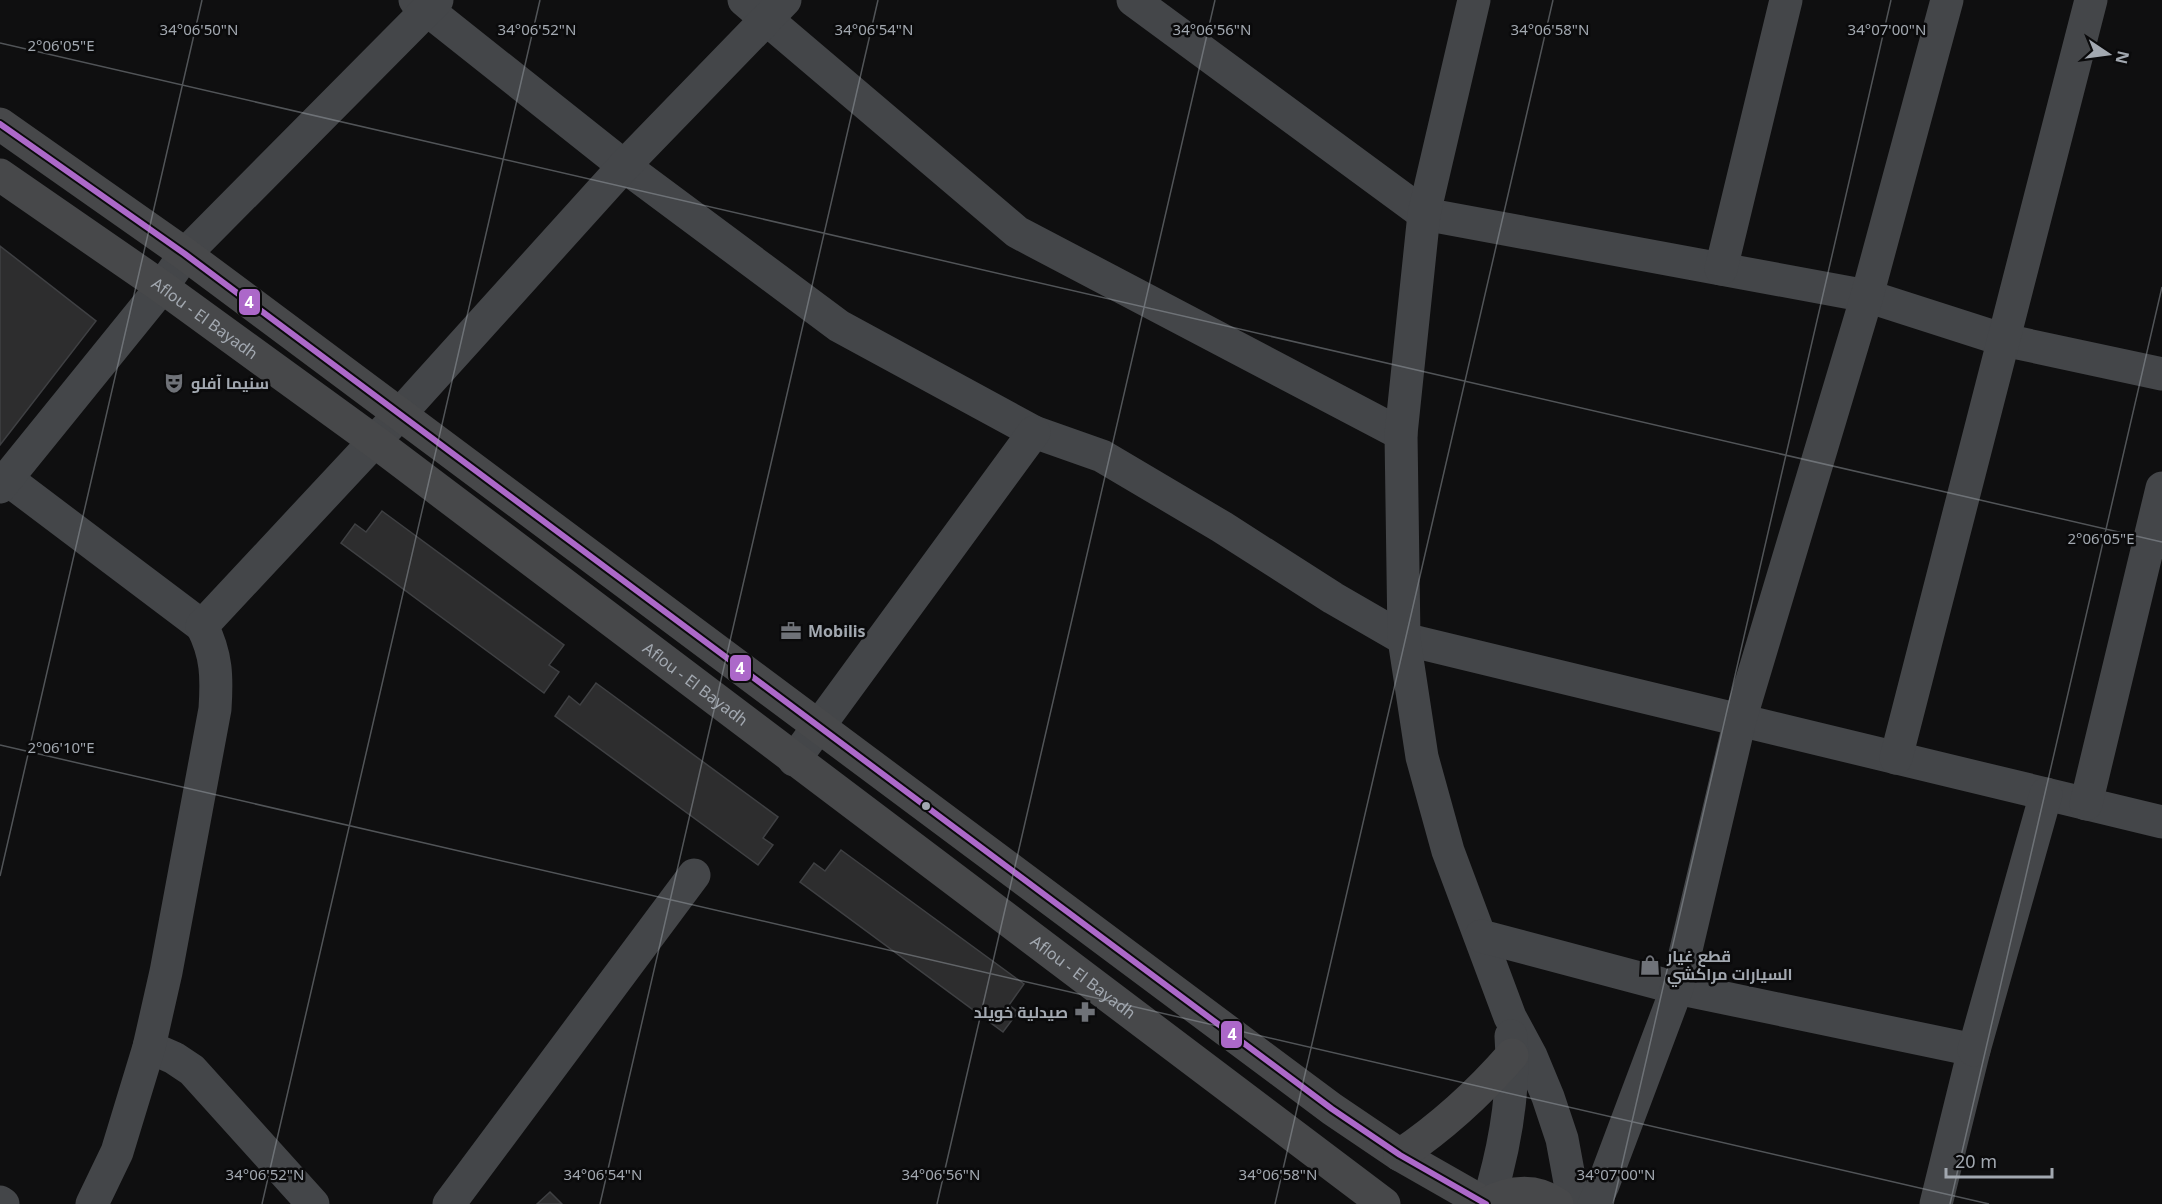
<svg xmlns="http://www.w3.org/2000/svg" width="2162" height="1204" font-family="'Noto Sans',Cairo,sans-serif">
  <rect width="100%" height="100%" fill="#0f0f10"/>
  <g fill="#2d2d2e" stroke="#3f4043" stroke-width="1.5">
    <polygon points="0,246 96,321 0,445"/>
    <polygon points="382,511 564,645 549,665 559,672 544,693 341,543 355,524 366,532"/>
    <polygon points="596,683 778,817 763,838 773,845 758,865 555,716 569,696 580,705"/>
    <polygon points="841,850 1024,984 1009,1005 1018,1012 1003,1032 800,882 814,863 825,871"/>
    <polygon points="550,1192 562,1204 537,1204"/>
  </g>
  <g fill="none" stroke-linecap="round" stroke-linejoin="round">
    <g stroke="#444649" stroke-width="33">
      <polyline points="415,0 624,166 839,326 1034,432 1102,456 1222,527 1333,598 1404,639 2162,822"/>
      <polyline points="744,0 1017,232 1401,434"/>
      <polyline points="1133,0 1424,214 1867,296 2004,340 2162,374"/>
      <polyline points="1474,0 1424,214 1401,434 1404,639 1422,757 1448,851 1510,1017 1531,1056 1548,1097 1562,1139 1574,1204"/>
      <polyline points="185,254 437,0"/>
      <polyline points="1721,269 1786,0"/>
      <polyline points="399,415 624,166 785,0"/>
      <polyline points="7,479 202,626"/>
      <polyline points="1896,758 2091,0"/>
      <polyline points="794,760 1034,432"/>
      <polyline points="2086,804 2162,488"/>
      <polyline points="1481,936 1677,988 1974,1050 1936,1204"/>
      <polyline points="149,1047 174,1058 192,1070 313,1204"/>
      <polyline points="1974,1050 2046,794"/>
      <path d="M 1488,1203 C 1505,1148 1515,1094 1511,1036"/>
      <polyline points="449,1204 694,875"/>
      <polyline points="1594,1204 1603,1185 1677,988 1740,720 1867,296 1947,0"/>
    </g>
    <g stroke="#444649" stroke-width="33">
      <polyline points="0,487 162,287 185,254"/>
      <polyline points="0,1202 3,1204"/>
      <path d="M 92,1204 L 117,1152 L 149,1047 L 166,972 L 215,709 C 217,678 217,655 202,626 L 399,415"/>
    </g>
    <g stroke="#47484a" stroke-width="33">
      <polyline points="0,124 185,254 1332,1109 1400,1155 1486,1204"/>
      <path id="s1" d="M 0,175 L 162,287 L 374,441 L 1384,1204"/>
      <path d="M 1400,1155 C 1443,1126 1478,1094 1512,1055"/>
      <path d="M 1486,1204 C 1509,1192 1534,1188 1557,1204"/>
    </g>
    <g stroke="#0a0a0b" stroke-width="10">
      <polyline id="bus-1" points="0,124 185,254 1332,1109 1400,1155 1486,1204"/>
    </g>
    <use href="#bus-1" stroke="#ac68c9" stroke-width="6"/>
  </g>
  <path fill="none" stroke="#a2a8b0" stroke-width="1.5" stroke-opacity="0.45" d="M 0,43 L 2162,542M 0,745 L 1989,1204M 0,876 L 202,0M 262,1204 L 540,0M 600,1204 L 878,0M 937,1204 L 1215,0M 1275,1204 L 1553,0M 1613,1204 L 1891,0M 1950,1204 L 2162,287"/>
  <defs>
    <g id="theatre-bare" transform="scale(1.62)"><path d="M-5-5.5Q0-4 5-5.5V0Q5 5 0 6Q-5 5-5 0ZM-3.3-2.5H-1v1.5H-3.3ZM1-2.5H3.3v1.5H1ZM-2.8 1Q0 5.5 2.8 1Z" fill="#6f7278" stroke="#0a0a0b" stroke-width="2.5" paint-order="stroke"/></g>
    <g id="office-bare" transform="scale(1.62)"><path d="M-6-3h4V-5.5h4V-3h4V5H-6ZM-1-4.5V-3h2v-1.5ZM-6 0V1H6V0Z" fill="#6f7278" stroke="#0a0a0b" stroke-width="2.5" paint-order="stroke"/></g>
    <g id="shop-bare" transform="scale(1.62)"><path d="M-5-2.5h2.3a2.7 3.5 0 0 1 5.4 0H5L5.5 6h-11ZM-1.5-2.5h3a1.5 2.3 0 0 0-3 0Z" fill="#6f7278" stroke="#0a0a0b" stroke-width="2.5" paint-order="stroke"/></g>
    <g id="pharmacy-bare" transform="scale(1.62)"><path d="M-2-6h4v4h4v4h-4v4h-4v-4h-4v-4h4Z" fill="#6f7278" stroke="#0a0a0b" stroke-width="2.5" paint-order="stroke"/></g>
  </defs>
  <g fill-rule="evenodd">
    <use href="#theatre-bare" x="174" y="383"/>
    <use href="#office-bare" x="791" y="631"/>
    <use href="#shop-bare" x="1650" y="965"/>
    <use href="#pharmacy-bare" x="1085" y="1012"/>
  </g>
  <circle fill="#a2a8b0" stroke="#0a0a0b" stroke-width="2" cx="926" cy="806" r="5"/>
  <g text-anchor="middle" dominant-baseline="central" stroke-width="5" stroke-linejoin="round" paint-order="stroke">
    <g font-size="16" fill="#a2a8b0" stroke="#0a0a0b">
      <text stroke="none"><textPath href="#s1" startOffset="250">Aflou - El Bayadh</textPath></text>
      <text stroke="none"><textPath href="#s1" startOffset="862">Aflou - El Bayadh</textPath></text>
      <text stroke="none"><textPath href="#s1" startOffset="1348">Aflou - El Bayadh</textPath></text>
    </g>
    <g font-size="16" font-weight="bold" fill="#a2a8b0" stroke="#0a0a0b" text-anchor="start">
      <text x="191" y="383">سنيما آفلو</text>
      <text x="808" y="631">Mobilis</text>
      <text x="1667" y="956">قطع غيار<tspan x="1667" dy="18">السيارات مراكشي</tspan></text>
      <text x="1068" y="1012" text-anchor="end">صيدلية خويلد</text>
    </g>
  </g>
  <g font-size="15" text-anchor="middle" fill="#a2a8b0" stroke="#0a0a0b" stroke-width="5" stroke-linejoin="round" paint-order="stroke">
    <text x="537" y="35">34°06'52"N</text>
    <text x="874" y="35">34°06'54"N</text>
    <text x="1212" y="35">34°06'56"N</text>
    <text x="1550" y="35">34°06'58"N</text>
    <text x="1887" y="35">34°07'00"N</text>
    <text x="199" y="35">34°06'50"N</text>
    <text x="61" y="51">2°06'05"E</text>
    <text x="2101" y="544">2°06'05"E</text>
    <text x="61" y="753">2°06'10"E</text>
    <text x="265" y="1180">34°06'52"N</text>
    <text x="603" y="1180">34°06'54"N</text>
    <text x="941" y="1180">34°06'56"N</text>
    <text x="1278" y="1180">34°06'58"N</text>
    <text x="1616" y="1180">34°07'00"N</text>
  </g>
  <g stroke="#0a0a0b" stroke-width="2">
    <rect x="238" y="288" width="23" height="28" rx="6" fill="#ac68c9"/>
    <rect x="729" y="654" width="23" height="28" rx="6" fill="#ac68c9"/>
    <rect x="1220" y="1020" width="23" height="29" rx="6" fill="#ac68c9"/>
  </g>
  <g font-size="16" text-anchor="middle" font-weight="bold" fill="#fff">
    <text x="249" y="308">4</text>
    <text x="740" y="674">4</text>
    <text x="1232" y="1040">4</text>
  </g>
  <g transform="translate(2108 54) rotate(103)" stroke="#0a0a0b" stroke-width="4.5" paint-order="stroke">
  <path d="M0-4.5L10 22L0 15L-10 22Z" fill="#a2a8b0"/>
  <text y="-9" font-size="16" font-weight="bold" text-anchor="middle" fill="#a2a8b0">N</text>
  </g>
  <path d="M1946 1168v9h106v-9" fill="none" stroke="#a2a8b0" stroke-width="3"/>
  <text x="1955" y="1168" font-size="18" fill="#a2a8b0" stroke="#0a0a0b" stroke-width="4.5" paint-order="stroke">20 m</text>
</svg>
